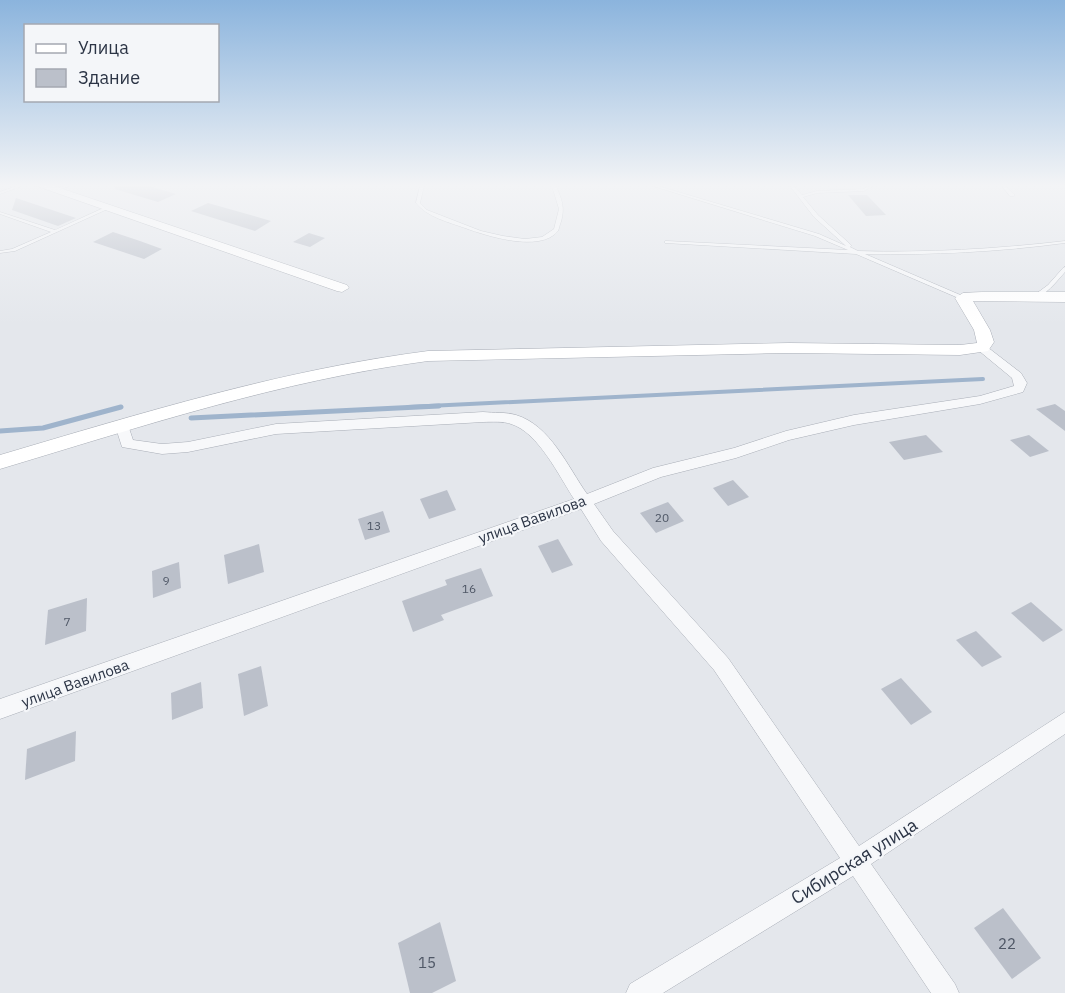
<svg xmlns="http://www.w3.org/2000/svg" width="1065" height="993" font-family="'IBM Plex Sans',sans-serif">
  <rect width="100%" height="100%" fill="#e4e7ec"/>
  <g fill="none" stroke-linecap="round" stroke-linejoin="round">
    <polyline stroke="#9fb4cc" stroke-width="4" points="408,407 983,379"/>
    <g stroke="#9fb4cc" stroke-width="5">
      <polyline points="191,418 439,406"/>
      <polyline points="0,431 43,428 121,407"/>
    </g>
  </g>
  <g fill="#bbc0ca">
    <polygon points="116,186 149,186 176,194 158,202 115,189"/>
    <polygon points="848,195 867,195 886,215 866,216"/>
    <polygon points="16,198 76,218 58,226 12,210"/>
    <polygon points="208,203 254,216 271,221 255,231 191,211"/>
    <polygon points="113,232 140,241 162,249 144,259 93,242"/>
    <polygon points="309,233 325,238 310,247 293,242"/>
    <polygon points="1055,404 1065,411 1065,431 1036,409"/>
    <polygon points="926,435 943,452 904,460 889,442"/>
    <polygon points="1029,435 1049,451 1030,457 1010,440"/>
    <polygon points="733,480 749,497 728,506 713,488"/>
    <polygon points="447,490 456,510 429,519 420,499"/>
    <polygon points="668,502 684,521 656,533 640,513"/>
    <polygon points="383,511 390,532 365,540 358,519"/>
    <polygon points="558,539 573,565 552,573 538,546"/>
    <polygon points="259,544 264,572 228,584 224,555"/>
    <polygon points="179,562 181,588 153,598 152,571"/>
    <polygon points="481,568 493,596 441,615 444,620 413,632 402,601 447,585 445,580"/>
    <polygon points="87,598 86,631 45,645 48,610"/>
    <polygon points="1031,602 1063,630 1043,642 1011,613"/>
    <polygon points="976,631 1002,657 982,667 956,640"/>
    <polygon points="261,666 268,706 244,716 238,674"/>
    <polygon points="901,678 932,712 911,725 881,689"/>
    <polygon points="201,682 203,708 172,720 171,693"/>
    <polygon points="76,731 75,761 25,780 27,749"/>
    <polygon points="1003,908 1041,958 1012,979 974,928"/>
    <polygon points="440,922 456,981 432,993 410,993 398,943"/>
  </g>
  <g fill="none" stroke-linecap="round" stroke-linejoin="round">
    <g stroke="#a9aeb7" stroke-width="1">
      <g id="lane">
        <polygon points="17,186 22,186 0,194 0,192"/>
        <polygon points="64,186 69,186 57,191 54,190"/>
        <path d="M 420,186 L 424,186 L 420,203 L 427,210 L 481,231 L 503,236 L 525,239 L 542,237 L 554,229 L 559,209 L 552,186 L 556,186 C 562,200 565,207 561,222 C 560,223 559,229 558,231 C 540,253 487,236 465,228 C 448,222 427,217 416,203 Z"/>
        <path d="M 653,186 L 658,186 L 819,234 L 846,246 L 814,217 L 790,186 L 794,186 L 802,195 L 817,191 L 863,189 L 869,186 L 873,186 L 864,191 L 817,193 L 803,197 L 818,215 L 851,245 L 851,246 L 850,247 L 858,251 C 927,253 996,249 1065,241 L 1065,243 C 998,252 933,255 865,254 L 965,297 L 966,298 L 963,300 L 856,254 L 665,243 L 665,241 L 667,241 L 848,250 L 815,236 Z"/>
        <polygon points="1002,186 1006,186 1014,194 1014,196 1010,196"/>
        <polygon points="108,206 112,207 15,251 0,253 0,251 12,249 51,232 0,214 0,212 55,230"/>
        <path d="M 1065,267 L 1065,272 C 1056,282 1046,296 1033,298 L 1033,296 L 1048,285 L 1063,268 Z"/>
      </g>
    </g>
    <g stroke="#a9aeb7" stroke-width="1">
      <path id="street" d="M 982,343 L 1021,373 L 1027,383 L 1023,392 L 980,404 L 854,425 L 789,440 L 736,458 L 661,477 L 594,504 L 613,531 L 728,658 L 859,846 L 1065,712 L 1065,734 L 871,864 L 955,984 L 959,993 L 931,993 L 853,876 L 663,993 L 626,993 L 630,984 L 840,858 L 714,670 L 601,541 L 581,509 L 0,719 L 0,699 L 574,499 C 559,476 538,432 511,424 C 503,421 492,422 483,422 L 276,434 L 188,452 L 162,454 L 122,447 L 115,425 L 117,422 L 127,422 L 133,440 L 162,444 L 188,442 L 276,424 L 483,412 C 494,413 506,412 516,415 C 550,425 568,467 587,494 L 653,468 L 734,448 L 786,431 L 854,415 L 980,396 L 1014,386 L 1012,378 L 978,350 L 976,347 Z"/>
    </g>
    <g stroke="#a9aeb7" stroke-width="1">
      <g id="secondary">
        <polygon points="37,186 54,186 347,285 349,288 342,292 337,291"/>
        <path d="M 982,292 L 1065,292 L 1065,302 L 973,301 L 990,330 L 994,342 L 988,351 L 960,355 L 789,353 L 428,361 C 279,381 143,426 0,469 L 0,455 C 142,413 281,370 428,351 L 789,343 L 960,345 L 977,343 L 974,330 L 955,298 L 963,293 Z"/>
      </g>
    </g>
    <use href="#lane" fill="#f7f8fa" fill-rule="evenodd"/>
    <use href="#street" fill="#f7f8fa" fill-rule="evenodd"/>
    <use href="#secondary" fill="#fff" fill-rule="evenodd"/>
  </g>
  <linearGradient id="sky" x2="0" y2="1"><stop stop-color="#8bb4dd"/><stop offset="0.57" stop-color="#f3f4f6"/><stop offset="1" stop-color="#f3f4f6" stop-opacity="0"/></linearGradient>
  <rect width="1065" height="325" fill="url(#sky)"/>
  <g text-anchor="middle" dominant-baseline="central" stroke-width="4.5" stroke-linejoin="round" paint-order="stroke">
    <g font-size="12" fill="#4f5766">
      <text x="662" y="517">20</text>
      <text x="374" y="525">13</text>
      <text x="166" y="580">9</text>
      <text x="469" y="588">16</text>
      <text x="67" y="621">7</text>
    </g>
    <g font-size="15" fill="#2b3445" stroke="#f4f6f9">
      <text transform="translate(532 519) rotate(-20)">улица Вавилова</text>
      <text transform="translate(75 683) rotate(-20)">улица Вавилова</text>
    </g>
    <g font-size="15" fill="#4f5766">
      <text x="1007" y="943">22</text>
      <text x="427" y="962">15</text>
    </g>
    <g font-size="18" fill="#2b3445" stroke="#f4f6f9">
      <text transform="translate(854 861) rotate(-32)">Сибирская улица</text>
    </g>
  </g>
  <rect x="24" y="24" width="195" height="78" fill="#f4f6f9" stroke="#a4a8b1" stroke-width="1.5"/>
  <rect x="36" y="44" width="30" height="9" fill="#ffffff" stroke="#a4a8b1" stroke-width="1.5"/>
  <text x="78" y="54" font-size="18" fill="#2b3445">Улица</text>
  <rect x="36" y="69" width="30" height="18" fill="#bbc0ca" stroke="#a4a8b1" stroke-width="1.5"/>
  <text x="78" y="84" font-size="18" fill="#2b3445">Здание</text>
</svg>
